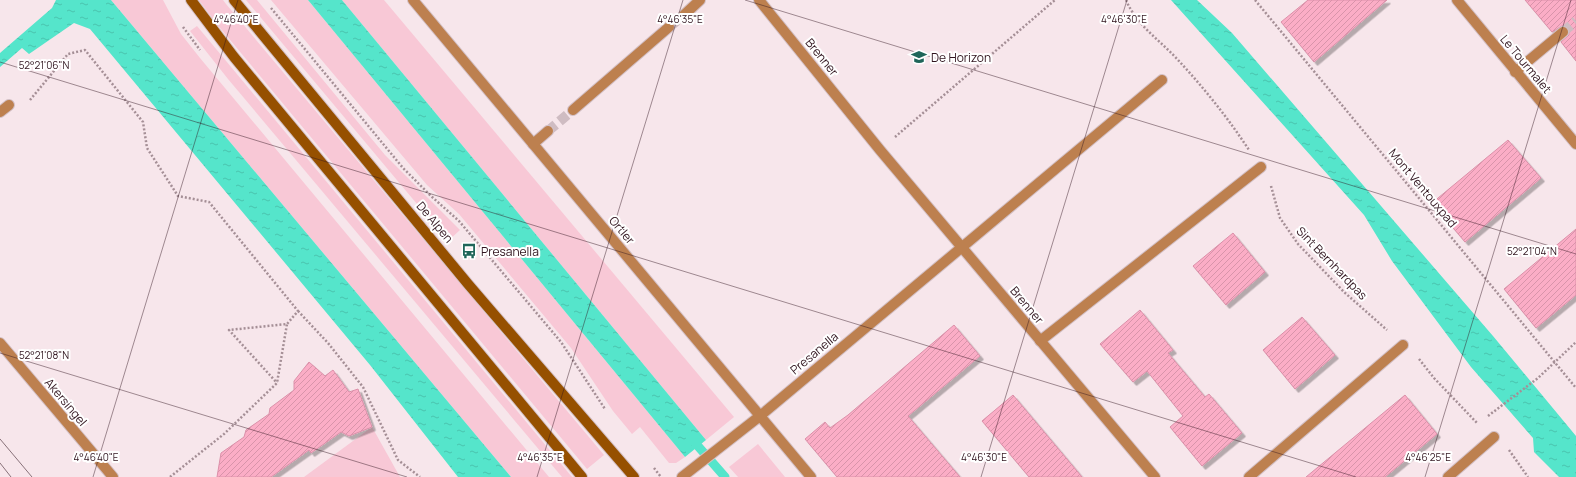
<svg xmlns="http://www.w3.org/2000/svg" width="1576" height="477" font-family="Manrope,sans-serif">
  <defs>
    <pattern id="water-ripples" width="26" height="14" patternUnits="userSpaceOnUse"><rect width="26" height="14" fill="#55e5cb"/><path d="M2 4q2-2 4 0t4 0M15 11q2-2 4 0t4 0" fill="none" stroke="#4ac4ae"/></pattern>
    <pattern id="building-hatch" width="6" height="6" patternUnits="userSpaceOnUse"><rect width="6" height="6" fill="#fbadc6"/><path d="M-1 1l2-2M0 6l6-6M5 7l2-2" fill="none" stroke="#d894aa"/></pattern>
    <filter id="shadow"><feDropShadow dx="3.5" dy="3.5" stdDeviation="0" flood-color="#0004"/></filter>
  </defs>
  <rect width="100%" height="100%" fill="#f7e6eb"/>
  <g fill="#f8c8d6">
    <polygon points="111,0 163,0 181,34 200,58 549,477 511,477"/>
    <polygon points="199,0 223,0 226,4 604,455 587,469 216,23"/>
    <polygon points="246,0 257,0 385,155 460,230 448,241"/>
    <polygon points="271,0 308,0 685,457 676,463 669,463 640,427 632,434 613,411 571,348 459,214 427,185"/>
    <polygon points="342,0 384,0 734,417 706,440"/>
    <polygon points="197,26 572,477 562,477 228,79 190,31"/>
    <polygon points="372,427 400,477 304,477"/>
    <polygon points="758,444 785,477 738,477 729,467"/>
  </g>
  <g fill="url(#water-ripples)">
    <polygon points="56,0 111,0 511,477 458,477 370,365 90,29 74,23 29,54 22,48 0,67 0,53 52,8"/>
    <polygon points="308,0 342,0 706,440 685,457"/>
    <polygon points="1171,0 1197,0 1232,33 1493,336 1576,436 1576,477 1559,477 1534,452 1533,438 1471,367 1392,261 1364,215"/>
  </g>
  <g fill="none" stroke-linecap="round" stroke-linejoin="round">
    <polyline stroke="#55e5cb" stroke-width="9" points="690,437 725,477"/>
  </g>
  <g fill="url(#building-hatch)" stroke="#db90a9" filter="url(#shadow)">
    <polygon points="1308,0 1387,0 1314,62 1281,22"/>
    <polygon points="1525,0 1576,0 1576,61 1561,42 1569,35 1568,28 1562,26 1552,32"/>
    <polygon points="1508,140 1541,178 1465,242 1432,203"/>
    <polygon points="1576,229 1576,295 1536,328 1504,289"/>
    <polygon points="1233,233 1265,272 1226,305 1193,266"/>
    <polygon points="1140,310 1173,350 1168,353 1205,397 1209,394 1242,433 1202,466 1170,427 1183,416 1147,371 1133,382 1100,344"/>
    <polygon points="1302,317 1335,355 1295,389 1263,350"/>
    <polygon points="954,325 980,356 908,416 960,477 837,477 805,439 825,422 830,428 848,415"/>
    <polygon points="309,362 325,376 333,370 349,392 358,389 372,427 349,436 341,432 311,453 309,450 271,477 217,477 221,453 244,437 246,430 269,414 270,408 294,390 294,381"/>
    <polygon points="1013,395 1061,452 1082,477 1029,477 982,421"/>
    <polygon points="1405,395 1437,434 1385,477 1306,477"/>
  </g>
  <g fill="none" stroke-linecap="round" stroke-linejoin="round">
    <g stroke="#cfbcc2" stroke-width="10" stroke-dasharray="10 5" stroke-linecap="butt">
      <polyline points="669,27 684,15"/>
      <polyline points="1563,32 1576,21"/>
      <polyline points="548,131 573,110"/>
    </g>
    <g stroke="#d3c0c6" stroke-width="12">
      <g id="street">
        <polyline points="413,0 811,477"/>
        <polyline points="759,0 880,150 1155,477"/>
        <polyline points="1457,0 1576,144"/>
        <polyline points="684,15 700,0"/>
        <polyline points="1515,72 1563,32"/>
        <polyline points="573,110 669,27"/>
        <polyline points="0,112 9,105"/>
        <polyline points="533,144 548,131"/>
        <polyline points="1040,341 1261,167"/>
        <polyline points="0,343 113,477"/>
        <polyline points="682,477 760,416 1162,80"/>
        <polyline points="1249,477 1403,345"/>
        <polyline points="1448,477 1494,437"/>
      </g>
    </g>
    <g stroke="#d3c0c6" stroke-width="12">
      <g id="secondary">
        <polyline points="191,0 234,57 582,477"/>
        <polyline points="234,0 468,284 634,477"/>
      </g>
    </g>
    <g stroke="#a58f96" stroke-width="2.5" stroke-dasharray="2 2" stroke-linecap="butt">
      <path d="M 1126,0 C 1137,26 1160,40 1178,60 C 1204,88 1228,118 1249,150"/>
      <polyline points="1255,0 1576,388"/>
      <polyline points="271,8 403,168 431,196 459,221 561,342 605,409"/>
      <polyline points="183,27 200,50"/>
      <polyline points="30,100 68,54 85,50 143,122 147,148 178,196 209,202 298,311 287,324 229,330 277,383"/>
      <polyline points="895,137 1055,0"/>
      <polyline points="1271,186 1280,218 1298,244 1344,292 1387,330"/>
      <polyline points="298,311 328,343 363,387 398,460 420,477"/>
      <polyline points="1419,359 1434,378 1477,423"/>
      <polyline points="1488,416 1538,378 1576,342"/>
      <polyline points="1509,450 1528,477"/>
      <polyline points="654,468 661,477"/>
      <polyline points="170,477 224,434 277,383 287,324"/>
    </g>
    <use href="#street" stroke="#bd804f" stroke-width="10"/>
    <use href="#secondary" stroke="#965000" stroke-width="10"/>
    <g stroke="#887179" stroke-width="1">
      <polyline points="0,439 32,477"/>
      <polyline points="0,463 11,477"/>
    </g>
  </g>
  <path fill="none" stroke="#31151f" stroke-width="1" stroke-opacity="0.45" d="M 745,0 L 1576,254M 0,62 L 1356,477M 0,353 L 407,477M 93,477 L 238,0M 537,477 L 683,0M 981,477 L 1127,0M 1425,477 L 1571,0"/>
  <defs>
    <g id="school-bare" transform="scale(1.2)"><path d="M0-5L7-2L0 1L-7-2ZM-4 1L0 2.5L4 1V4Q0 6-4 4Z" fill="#1f6559" stroke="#fff" stroke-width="2.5" paint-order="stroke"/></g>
    <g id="bus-bare" transform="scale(1.2)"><path d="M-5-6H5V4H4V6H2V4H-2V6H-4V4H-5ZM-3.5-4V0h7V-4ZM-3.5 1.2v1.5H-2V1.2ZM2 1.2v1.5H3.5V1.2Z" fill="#1f6559" stroke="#fff" stroke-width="2.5" paint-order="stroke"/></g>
  </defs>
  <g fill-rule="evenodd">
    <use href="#school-bare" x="919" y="57"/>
    <use href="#bus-bare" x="469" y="251"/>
  </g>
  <g text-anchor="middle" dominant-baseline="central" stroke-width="4" stroke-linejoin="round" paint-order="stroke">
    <g font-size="12" fill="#31151f" stroke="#fff">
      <text transform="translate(822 57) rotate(51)">Brenner</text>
      <text transform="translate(1526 64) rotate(50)">Le Tourmalet</text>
      <text transform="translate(1423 188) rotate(50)">Mont Ventouxpad</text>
      <text transform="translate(435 222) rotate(50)">De Alpen</text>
      <text transform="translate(622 230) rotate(50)">Ortler</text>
      <text transform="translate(1332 263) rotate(46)">Sint Bernhardpas</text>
      <text transform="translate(1027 305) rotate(50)">Brenner</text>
      <text transform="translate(814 353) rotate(-40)">Presanella</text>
      <text transform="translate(66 402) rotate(50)">Akersingel</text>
    </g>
    <g font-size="12" fill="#31151f" stroke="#fff" text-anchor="start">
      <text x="931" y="57">De Horizon</text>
      <text x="481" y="251">Presanella</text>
    </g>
  </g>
  <g font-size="10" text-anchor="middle" fill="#31151f" stroke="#fff" stroke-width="4" stroke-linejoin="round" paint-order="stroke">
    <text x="236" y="23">4°46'40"E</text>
    <text x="680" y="23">4°46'35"E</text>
    <text x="1124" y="23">4°46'30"E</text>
    <text x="44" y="69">52°21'06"N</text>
    <text x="1532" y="255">52°21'04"N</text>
    <text x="44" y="359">52°21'08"N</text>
    <text x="96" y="461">4°46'40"E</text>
    <text x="540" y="461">4°46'35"E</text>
    <text x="984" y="461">4°46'30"E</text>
    <text x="1428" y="461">4°46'25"E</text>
  </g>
</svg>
